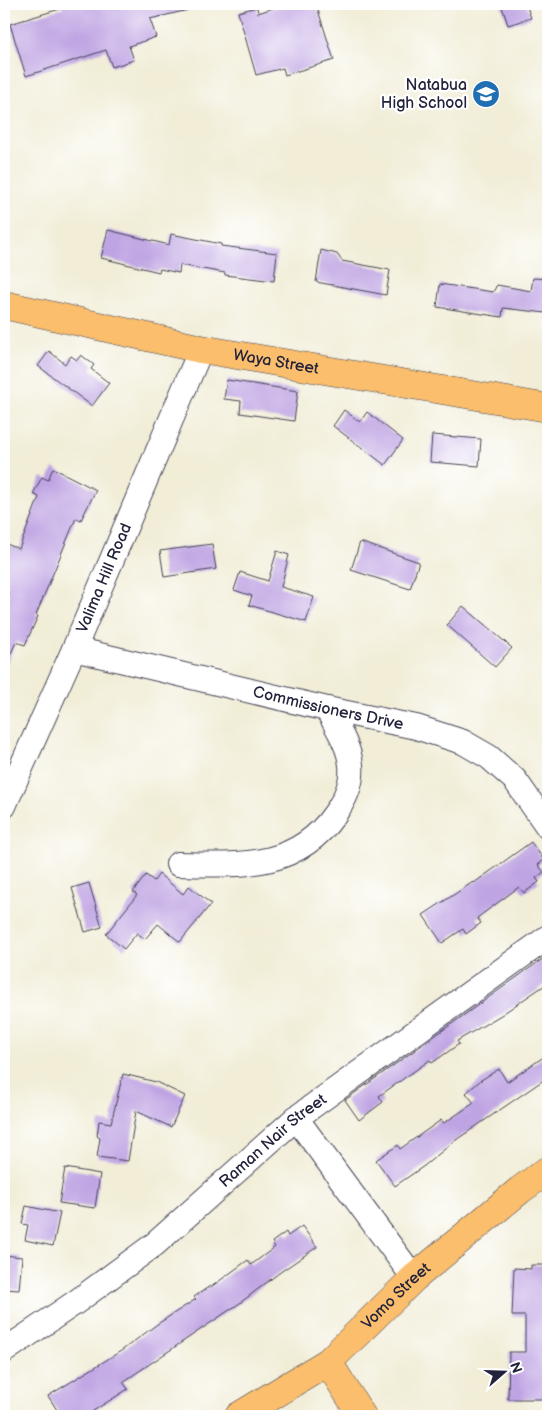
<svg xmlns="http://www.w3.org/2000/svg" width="552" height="1420" font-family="'Balsamiq Sans',sans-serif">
  <rect width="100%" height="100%" fill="#fff"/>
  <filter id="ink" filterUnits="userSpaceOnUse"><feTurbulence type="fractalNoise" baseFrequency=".02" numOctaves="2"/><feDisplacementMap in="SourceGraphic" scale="10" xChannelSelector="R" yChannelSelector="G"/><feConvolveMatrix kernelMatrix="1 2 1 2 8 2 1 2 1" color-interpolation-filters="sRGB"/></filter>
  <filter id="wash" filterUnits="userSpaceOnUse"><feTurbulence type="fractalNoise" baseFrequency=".0096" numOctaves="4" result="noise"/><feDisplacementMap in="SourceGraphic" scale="20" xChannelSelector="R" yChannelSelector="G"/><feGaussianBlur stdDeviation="1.12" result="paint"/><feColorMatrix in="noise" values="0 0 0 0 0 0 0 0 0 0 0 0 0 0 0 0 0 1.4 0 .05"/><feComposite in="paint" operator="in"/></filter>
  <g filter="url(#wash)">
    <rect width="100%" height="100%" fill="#f1edd7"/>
    <g id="blocks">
      <g fill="#bfa4e3">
        <polygon points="61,4 187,4 188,10 150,19 156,37 129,46 134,60 112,67 106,50 26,76 10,24 63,8"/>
        <polygon points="286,4 316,4 334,60 285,75 283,68 256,75 238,12 257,7 258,13"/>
        <polygon points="501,4 526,4 531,18 508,25"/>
        <polygon points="108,230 169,245 171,234 221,244 221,246 277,253 274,281 225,275 225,273 180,265 179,273 160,269 159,272 101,258"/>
        <polygon points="321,250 337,254 342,261 390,270 386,295 316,282"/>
        <polygon points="533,278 548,279 546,313 503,308 502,317 437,307 440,284 493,292 497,285 531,291"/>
        <polygon points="49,351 65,364 71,356 77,360 81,355 94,365 91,369 109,383 92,406 38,366"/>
        <polygon points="227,380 298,391 294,421 240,413 241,401 224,399"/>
        <polygon points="344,410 360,422 367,412 403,440 385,465 333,426"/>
        <polygon points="432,435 481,439 479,466 430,462"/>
        <polygon points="53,468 96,490 81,520 76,518 36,615 38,616 25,645 16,642 4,669 4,606 9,593 4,591 4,543 19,549 39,497 33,494 42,477 48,480"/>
        <polygon points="360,542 419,562 410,589 351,570"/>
        <polygon points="212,544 216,569 164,577 160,551"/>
        <polygon points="277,551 289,555 281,587 314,597 306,622 249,605 252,596 234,590 240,572 268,581"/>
        <polygon points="463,606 512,648 495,667 447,625"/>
        <polygon points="531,842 544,860 538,865 544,872 536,878 539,882 524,893 519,887 477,918 481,923 466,934 463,929 442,943 423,915 473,882 474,883"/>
        <polygon points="159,874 183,894 189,886 211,904 180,942 158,924 145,939 137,933 124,949 106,934 137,895 133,892 146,875 154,881"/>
        <polygon points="89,883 102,927 85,932 72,888"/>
        <polygon points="548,955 548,983 501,1015 457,1041 459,1044 432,1063 430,1060 379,1096 383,1102 359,1120 345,1100"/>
        <polygon points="548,1054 548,1077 456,1140 424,1166 395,1186 376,1160 398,1145 400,1149 441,1120 444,1123 474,1103 466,1093 481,1080 499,1069 507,1082"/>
        <polygon points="123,1074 156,1082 185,1096 171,1127 136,1111 128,1161 97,1157 100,1138 97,1136 99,1121 111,1123"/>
        <polygon points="65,1168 100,1174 95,1208 59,1203"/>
        <polygon points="26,1206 60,1213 53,1246 25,1240 28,1225 22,1224"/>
        <polygon points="302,1226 317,1247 279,1273 240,1303 123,1382 128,1389 93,1411 96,1416 61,1416 48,1396 121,1351 156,1325 196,1299 194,1297 210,1286 211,1287 248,1260 251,1265 275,1247 272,1242 286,1232 288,1236"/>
        <polygon points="4,1255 22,1257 19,1290 4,1289"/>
        <polygon points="531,1265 548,1265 547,1399 508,1399 509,1352 525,1352 525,1316 512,1316 514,1268 531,1269"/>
      </g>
    </g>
  </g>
  <g filter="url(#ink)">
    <use href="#blocks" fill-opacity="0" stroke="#414052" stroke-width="1"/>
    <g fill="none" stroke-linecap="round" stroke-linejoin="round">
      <g stroke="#414052" stroke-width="26">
        <g id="minor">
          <path id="s1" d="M 74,649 L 327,709 L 416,727 L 463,742 L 489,757 L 515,780 L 548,827"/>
          <path id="s2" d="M 4,806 L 74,649 L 201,349"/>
          <path d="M 178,864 C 238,865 296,870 334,815 C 345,800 353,783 351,765 C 349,745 336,726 327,709"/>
          <polyline points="296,1118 414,1278"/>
          <path id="s3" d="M 4,1351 L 76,1302 L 155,1244 L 296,1118 L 548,937"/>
        </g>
      </g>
      <g stroke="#414052" stroke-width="29">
        <g id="major">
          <path id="s4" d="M 4,305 L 201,349 L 548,408"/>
          <polyline points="328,1362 362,1416"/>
          <path id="s5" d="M 239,1416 L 328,1362 L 414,1278 L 520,1190 L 548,1170"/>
        </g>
      </g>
      <use href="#minor" stroke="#fff" stroke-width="24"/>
      <use href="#major" stroke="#fabe6d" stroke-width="28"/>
    </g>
  </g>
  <defs>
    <g id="school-disc" transform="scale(1.4375)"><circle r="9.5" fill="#1f6fb2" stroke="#fff"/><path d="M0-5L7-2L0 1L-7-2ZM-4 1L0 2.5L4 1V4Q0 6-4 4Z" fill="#fff"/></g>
  </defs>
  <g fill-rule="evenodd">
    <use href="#school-disc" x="486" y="94"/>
  </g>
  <g text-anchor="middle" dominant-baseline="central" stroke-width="4.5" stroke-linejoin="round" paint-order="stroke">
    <g font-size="16" fill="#22223b" stroke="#fff" text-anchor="end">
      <text x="467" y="85">Natabua<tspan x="467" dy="18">High School</tspan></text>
    </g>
    <g font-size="16" fill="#22223b" stroke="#fff">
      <text stroke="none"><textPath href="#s4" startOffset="278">Waya Street</textPath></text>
      <text stroke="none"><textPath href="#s2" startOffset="249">Valima Hill Road</textPath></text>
      <text stroke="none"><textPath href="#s1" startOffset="261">Commissioners Drive</textPath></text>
      <text stroke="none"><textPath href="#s3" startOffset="342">Raman Nair Street</textPath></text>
      <text stroke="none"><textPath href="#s5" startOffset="199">Vomo Street</textPath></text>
    </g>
  </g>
  <rect width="552" height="1420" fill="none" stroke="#fff" stroke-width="20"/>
  <g transform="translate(504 1372) rotate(70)" stroke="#ffffff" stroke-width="4" paint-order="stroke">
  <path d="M0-4L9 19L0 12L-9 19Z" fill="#22223b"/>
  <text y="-8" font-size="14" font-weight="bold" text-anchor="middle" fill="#22223b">N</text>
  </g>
</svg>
